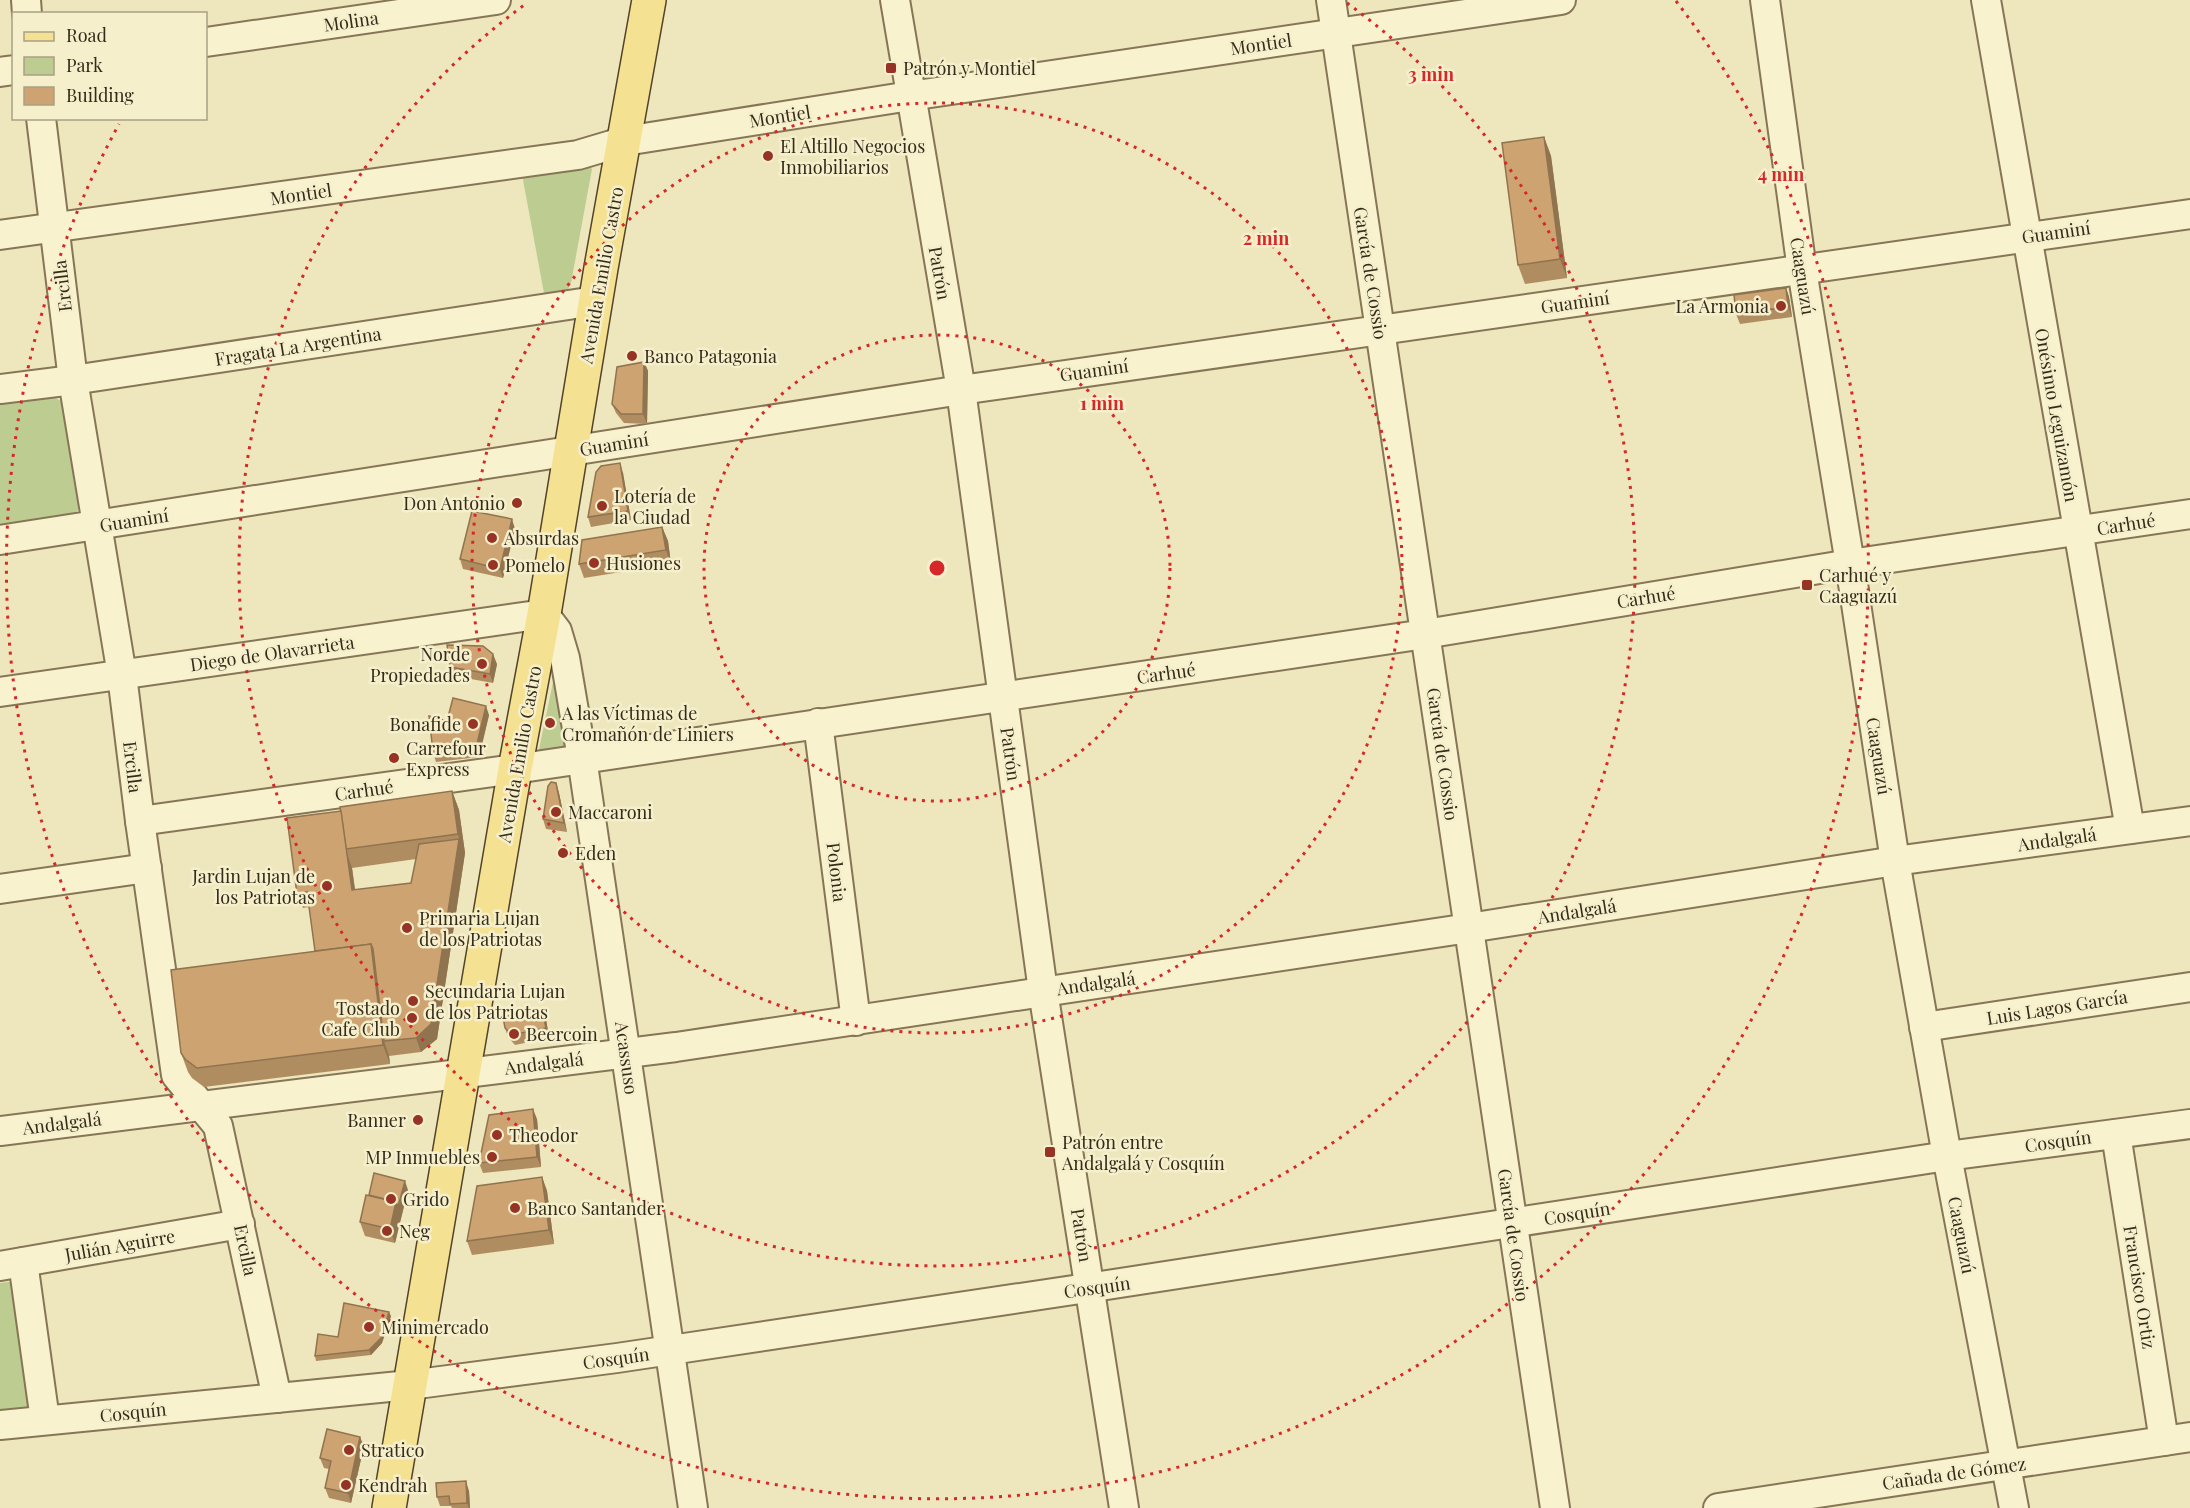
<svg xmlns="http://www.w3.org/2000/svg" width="2190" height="1508" font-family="'Playfair Display',serif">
  <rect width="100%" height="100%" fill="#eee6bc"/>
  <g fill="#bdcc91">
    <polygon points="586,160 592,169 571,283 568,290 544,293 521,169"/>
    <polygon points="51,395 64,403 82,504 69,523 0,532 0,401"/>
    <polygon points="556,668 571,749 538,754"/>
    <polygon points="16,1281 31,1412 0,1415 0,1283"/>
  </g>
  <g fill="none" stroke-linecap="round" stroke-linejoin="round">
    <g stroke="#867656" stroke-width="32">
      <g id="minor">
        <polyline points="26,0 27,14"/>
        <polyline points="895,0 961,390 1043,991 1124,1508"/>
        <polyline points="1331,0 1555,1508"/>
        <polyline points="1765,0 1802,270 1850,564 1895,861 1947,1156 2014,1508"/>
        <path d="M 1986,0 C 2032,277 2082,553 2130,829"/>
        <polyline points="206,42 496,0"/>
        <polyline points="0,72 14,70"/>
        <polyline points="41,118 73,380 122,675 140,821 176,1075 218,1126 277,1398"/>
        <polyline points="0,235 578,155 625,141 910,96 1561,0"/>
        <polyline points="0,389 73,380 595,301"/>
        <polyline points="0,540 961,390 2190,214"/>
        <polyline points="0,692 544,614 557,631 565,658 582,758 693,1508"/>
        <polyline points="818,723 856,1021"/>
        <polyline points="140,821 515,769 1425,634 1850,564 2190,514"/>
        <polyline points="0,889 147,868"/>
        <polyline points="1924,1027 2190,987"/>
        <polyline points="0,1131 676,1047 1469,928 1895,861 2190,821"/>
        <polyline points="2116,1134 2164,1441"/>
        <polyline points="23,1262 45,1420"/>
        <polyline points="0,1266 240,1224"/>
        <polyline points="0,1425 410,1385 617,1358 1107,1285 1947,1156 2190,1124"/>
        <polyline points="1718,1508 2190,1437"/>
      </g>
    </g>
    <g stroke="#53432a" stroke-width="36">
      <polyline id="major" points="389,1508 515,769 544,614 601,268 649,0"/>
    </g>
    <use href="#minor" stroke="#f9f2cf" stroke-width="28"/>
    <use href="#major" stroke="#f4e292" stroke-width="33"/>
  </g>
  <g fill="#b08d61" fill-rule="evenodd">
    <polygon points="1544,137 1551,156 1567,278 1525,284 1518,265"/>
    <polygon points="1786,288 1789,297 1792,317 1740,324 1736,314"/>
    <polygon points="644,362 648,371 647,424 624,423 616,413 612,404"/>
    <polygon points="623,473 631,520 591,527 588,517"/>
    <polygon points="662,527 668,541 671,564 584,578 579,564"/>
    <polygon points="515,529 503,578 463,569 460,559"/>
    <polygon points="497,664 493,683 454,676 450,667"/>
    <polygon points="489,715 479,757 436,762 433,752 447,721"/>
    <polygon points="556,783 559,793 567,832 546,829 543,819"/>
    <path d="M 452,791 L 459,810 L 465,853 L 437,1039 L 421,1052 L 389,1056 L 390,1064 L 204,1087 L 192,1078 L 188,1072 L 181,1053 L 315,951 L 309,907 L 303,908 L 297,894 L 341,811 ZM 416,859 L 411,883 L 355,890 L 352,868 Z"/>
    <polygon points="546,1019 549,1038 515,1045 508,1037 505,1028"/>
    <polygon points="537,1119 541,1167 483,1173 479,1163"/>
    <polygon points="542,1177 547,1191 554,1244 472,1255 467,1241"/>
    <polygon points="408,1190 395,1243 365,1236 360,1222 369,1196"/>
    <polygon points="391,1316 382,1343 371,1355 316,1361 315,1356"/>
    <polygon points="364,1446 351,1503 329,1498 325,1488 329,1469 324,1468 320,1458"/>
    <polygon points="469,1491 470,1508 452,1508 451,1506 440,1506 437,1497"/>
  </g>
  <g fill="#90734f">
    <polygon points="1544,137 1551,156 1567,278 1560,259"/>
    <polygon points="1786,288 1789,297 1792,317 1788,307"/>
    <polygon points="644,362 648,371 647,424 643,414"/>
    <polygon points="620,463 623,473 631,520 628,511"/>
    <polygon points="512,519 515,529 503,578 500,569"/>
    <polygon points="662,527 668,541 671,564 666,550"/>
    <polygon points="493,654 497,664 493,683 490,674"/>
    <polygon points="486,706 489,715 479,757 476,748"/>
    <polygon points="556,783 559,793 567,832 564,823"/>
    <polygon points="452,791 459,810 465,853 437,1039 421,1052 416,1038 459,839 458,834"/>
    <polygon points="347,854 352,868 357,904 352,890"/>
    <polygon points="371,944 378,963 384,1041 389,1056 390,1064 383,1045"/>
    <polygon points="542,1009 546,1019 549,1038 546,1028"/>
    <polygon points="533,1109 537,1119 541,1167 537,1157"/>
    <polygon points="542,1177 547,1191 554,1244 549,1230"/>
    <polygon points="405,1181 408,1190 395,1243 390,1229 396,1202"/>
    <polygon points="389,1312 391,1316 382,1343 371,1355 369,1350"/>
    <polygon points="360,1437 364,1446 351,1503 348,1493"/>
    <polygon points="466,1481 469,1491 470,1508 469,1508 467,1503"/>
  </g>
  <g fill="#cda471" stroke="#90734f" stroke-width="1.5">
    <polygon points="1544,137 1560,259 1518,265 1502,143"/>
    <polygon points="1786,288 1788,307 1736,314 1734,295"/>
    <polygon points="644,362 643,414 621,414 612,404 617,367"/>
    <polygon points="620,463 628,511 588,517 596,472 601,466"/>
    <polygon points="472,511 512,519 500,569 460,559"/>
    <polygon points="662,527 666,550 579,564 582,540"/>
    <polygon points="447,645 483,646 493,654 490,674 450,667"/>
    <polygon points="453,698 486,706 476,748 433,752 429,716 447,721"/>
    <polygon points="551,782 556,783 564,823 543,819 548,786"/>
    <polygon points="452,791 458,834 346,849 340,807"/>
    <polygon points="341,811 352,890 411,883 419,844 459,839 431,1024 416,1038 384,1041 373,949 371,944 315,951 307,892 297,894 287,818"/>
    <polygon points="371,944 383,1045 197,1068 185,1059 181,1053 171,970"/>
    <polygon points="542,1009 546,1028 512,1035 505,1028 503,1017"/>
    <polygon points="533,1109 537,1157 479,1163 489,1115"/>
    <polygon points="374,1173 405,1181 398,1207 396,1202 369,1195"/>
    <polygon points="542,1177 549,1230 467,1241 477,1186"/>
    <polygon points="366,1195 396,1202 390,1229 360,1222"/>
    <polygon points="344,1303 389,1312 381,1338 369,1350 315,1356 318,1334 338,1337"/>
    <polygon points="327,1429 360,1437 348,1493 325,1488 331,1461 320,1458"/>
    <polygon points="466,1481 467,1503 450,1504 449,1496 437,1497 436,1483"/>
  </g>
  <g fill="none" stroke="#d62828" stroke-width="3" stroke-dasharray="3 6">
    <circle cx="937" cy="568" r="233"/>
    <circle cx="937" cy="568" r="465"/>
    <path d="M1347 3A698 698 0 1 1 527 3"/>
    <path d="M1676 1A931 931 0 1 1 119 124"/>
  </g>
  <g fill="#963325" stroke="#f6efcc" stroke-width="2">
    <rect x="885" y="62" width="12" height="12" rx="3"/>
    <circle cx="768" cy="156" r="6"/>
    <circle cx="1781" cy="306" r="6"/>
    <circle cx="632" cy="356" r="6"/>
    <circle cx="517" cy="503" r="6"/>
    <circle cx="602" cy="506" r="6"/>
    <circle cx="492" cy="538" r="6"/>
    <circle cx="594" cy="563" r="6"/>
    <circle cx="493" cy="565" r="6"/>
    <rect x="1801" y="579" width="12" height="12" rx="3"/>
    <circle cx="482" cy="664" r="6"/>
    <circle cx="550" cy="723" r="6"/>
    <circle cx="473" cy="724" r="6"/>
    <circle cx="394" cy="758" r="6"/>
    <circle cx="556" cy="812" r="6"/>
    <circle cx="563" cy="853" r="6"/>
    <circle cx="327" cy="886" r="6"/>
    <circle cx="407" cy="928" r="6"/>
    <circle cx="413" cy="1001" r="6"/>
    <circle cx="412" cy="1018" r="6"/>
    <circle cx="514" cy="1034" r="6"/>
    <circle cx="418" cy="1120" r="6"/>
    <circle cx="497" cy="1135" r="6"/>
    <rect x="1044" y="1146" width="12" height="12" rx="3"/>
    <circle cx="492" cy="1157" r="6"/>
    <circle cx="391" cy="1199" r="6"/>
    <circle cx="515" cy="1208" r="6"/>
    <circle cx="387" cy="1231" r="6"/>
    <circle cx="369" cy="1327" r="6"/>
    <circle cx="349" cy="1450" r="6"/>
    <circle cx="346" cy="1485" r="6"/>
  </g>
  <g text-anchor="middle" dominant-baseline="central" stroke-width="5" stroke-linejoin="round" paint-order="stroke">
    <g font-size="18" fill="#352b1b" stroke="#f6efcc">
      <text transform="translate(351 21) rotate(-8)">Molina</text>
      <text transform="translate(1261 44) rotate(-8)">Montiel</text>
      <text transform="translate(780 116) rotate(-9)">Montiel</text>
      <text transform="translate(301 194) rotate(-8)">Montiel</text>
      <text transform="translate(2056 232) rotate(-8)">Guaminí</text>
      <text transform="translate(940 273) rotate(80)">Patrón</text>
      <text transform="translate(1371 273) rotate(81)">García de Cossio</text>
      <text transform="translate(601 275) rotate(-80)">Avenida Emilio Castro</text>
      <text transform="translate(1803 276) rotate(81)">Caaguazú</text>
      <text transform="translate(62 286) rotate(-97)">Ercilla</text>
      <text transform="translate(1575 302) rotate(-8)">Guaminí</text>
      <text transform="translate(298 346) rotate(-9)">Fragata La Argentina</text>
      <text transform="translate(1094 370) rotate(-8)">Guaminí</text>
      <text transform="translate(2057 415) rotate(80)">Onésimo Leguizamón</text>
      <text transform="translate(614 444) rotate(-9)">Guaminí</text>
      <text transform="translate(134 520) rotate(-9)">Guaminí</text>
      <text transform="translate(2126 524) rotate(-9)">Carhué</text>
      <text transform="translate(1646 597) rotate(-9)">Carhué</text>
      <text transform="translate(272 653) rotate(-8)">Diego de Olavarrieta</text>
      <text transform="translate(1166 673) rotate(-8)">Carhué</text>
      <text transform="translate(519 754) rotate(-80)">Avenida Emilio Castro</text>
      <text transform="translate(1011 754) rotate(82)">Patrón</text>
      <text transform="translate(1443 754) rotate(82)">García de Cossio</text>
      <text transform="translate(1879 756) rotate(81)">Caaguazú</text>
      <text transform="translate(133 767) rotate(83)">Ercilla</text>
      <text transform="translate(364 790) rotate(-8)">Carhué</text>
      <text transform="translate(2057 839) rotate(-8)">Andalgalá</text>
      <text transform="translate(837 872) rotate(83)">Polonia</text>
      <text transform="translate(1577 911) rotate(-9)">Andalgalá</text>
      <text transform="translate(1096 983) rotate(-8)">Andalgalá</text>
      <text transform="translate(2057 1007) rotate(-9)">Luis Lagos García</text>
      <text transform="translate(627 1058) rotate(82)">Acassuso</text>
      <text transform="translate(544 1063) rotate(-7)">Andalgalá</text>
      <text transform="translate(62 1123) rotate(-7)">Andalgalá</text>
      <text transform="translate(2058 1141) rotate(-8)">Cosquín</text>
      <text transform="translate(1577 1213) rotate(-9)">Cosquín</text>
      <text transform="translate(1082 1235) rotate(81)">Patrón</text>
      <text transform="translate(1514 1235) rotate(82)">García de Cossio</text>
      <text transform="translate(1962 1235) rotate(79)">Caaguazú</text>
      <text transform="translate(120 1245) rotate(-10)">Julián Aguirre</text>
      <text transform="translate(246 1250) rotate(78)">Ercilla</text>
      <text transform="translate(1097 1287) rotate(-8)">Cosquín</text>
      <text transform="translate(2140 1287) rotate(81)">Francisco Ortiz</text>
      <text transform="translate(616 1358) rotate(-8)">Cosquín</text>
      <text transform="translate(133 1412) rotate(-6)">Cosquín</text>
      <text transform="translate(1954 1473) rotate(-8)">Cañada de Gómez</text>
    </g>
    <g font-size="18" fill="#352b1b" stroke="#f6efcc" text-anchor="start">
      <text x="903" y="68">Patrón y Montiel</text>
      <text x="780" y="146">El Altillo Negocios<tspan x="780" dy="21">Inmobiliarios</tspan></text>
      <text x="1769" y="306" text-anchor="end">La Armonia</text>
      <text x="644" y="356">Banco Patagonia</text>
      <text x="614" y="496">Lotería de<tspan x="614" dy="21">la Ciudad</tspan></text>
      <text x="505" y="503" text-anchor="end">Don Antonio</text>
      <text x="504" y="538">Absurdas</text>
      <text x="606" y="563">Husiones</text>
      <text x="505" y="565">Pomelo</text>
      <text x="1819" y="575">Carhué y<tspan x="1819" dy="21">Caaguazú</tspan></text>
      <text x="470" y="654" text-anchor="end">Norde<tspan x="470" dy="21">Propiedades</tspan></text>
      <text x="562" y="713">A las Víctimas de<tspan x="562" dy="21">Cromañón de Liniers</tspan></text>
      <text x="461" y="724" text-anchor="end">Bonafide</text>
      <text x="406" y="748">Carrefour<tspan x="406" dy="21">Express</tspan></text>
      <text x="568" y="812">Maccaroni</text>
      <text x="575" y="853">Eden</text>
      <text x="315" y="876" text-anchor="end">Jardin Lujan de<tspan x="315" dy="21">los Patriotas</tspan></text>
      <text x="419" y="918">Primaria Lujan<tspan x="419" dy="21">de los Patriotas</tspan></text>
      <text x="425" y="991">Secundaria Lujan<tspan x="425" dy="21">de los Patriotas</tspan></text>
      <text x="400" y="1008" text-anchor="end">Tostado<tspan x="400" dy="21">Cafe Club</tspan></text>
      <text x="526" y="1034">Beercoin</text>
      <text x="406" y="1120" text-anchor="end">Banner</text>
      <text x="509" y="1135">Theodor</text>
      <text x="1062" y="1142">Patrón entre<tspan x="1062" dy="21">Andalgalá y Cosquín</tspan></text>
      <text x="480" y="1157" text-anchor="end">MP Inmuebles</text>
      <text x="403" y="1199">Grido</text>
      <text x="527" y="1208">Banco Santander</text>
      <text x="399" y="1231">Neg</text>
      <text x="381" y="1327">Minimercado</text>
      <text x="361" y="1450">Stratico</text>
      <text x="358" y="1485">Kendrah</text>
    </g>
  </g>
  <circle cx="937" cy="568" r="9" fill="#d62828" stroke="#f6efcc" stroke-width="3"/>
  <g font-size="18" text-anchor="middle" font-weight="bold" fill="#d62828" stroke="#f6efcc" stroke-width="5" stroke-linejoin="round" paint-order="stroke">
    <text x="1431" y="81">3 min</text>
    <text x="1781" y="181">4 min</text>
    <text x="1266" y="245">2 min</text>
    <text x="1102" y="410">1 min</text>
  </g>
  <rect x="12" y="12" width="195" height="108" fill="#f6efcc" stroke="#a9a185" stroke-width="1.5"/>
  <rect x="24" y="32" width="30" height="9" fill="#f4e292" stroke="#a9a185" stroke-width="1.5"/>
  <text x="66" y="42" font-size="18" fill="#352b1b">Road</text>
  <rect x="24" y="57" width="30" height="18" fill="#bdcc91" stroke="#a9a185" stroke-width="1.5"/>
  <text x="66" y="72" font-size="18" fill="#352b1b">Park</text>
  <rect x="24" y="87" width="30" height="18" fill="#cda471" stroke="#a9a185" stroke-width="1.5"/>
  <text x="66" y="102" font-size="18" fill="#352b1b">Building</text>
</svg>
